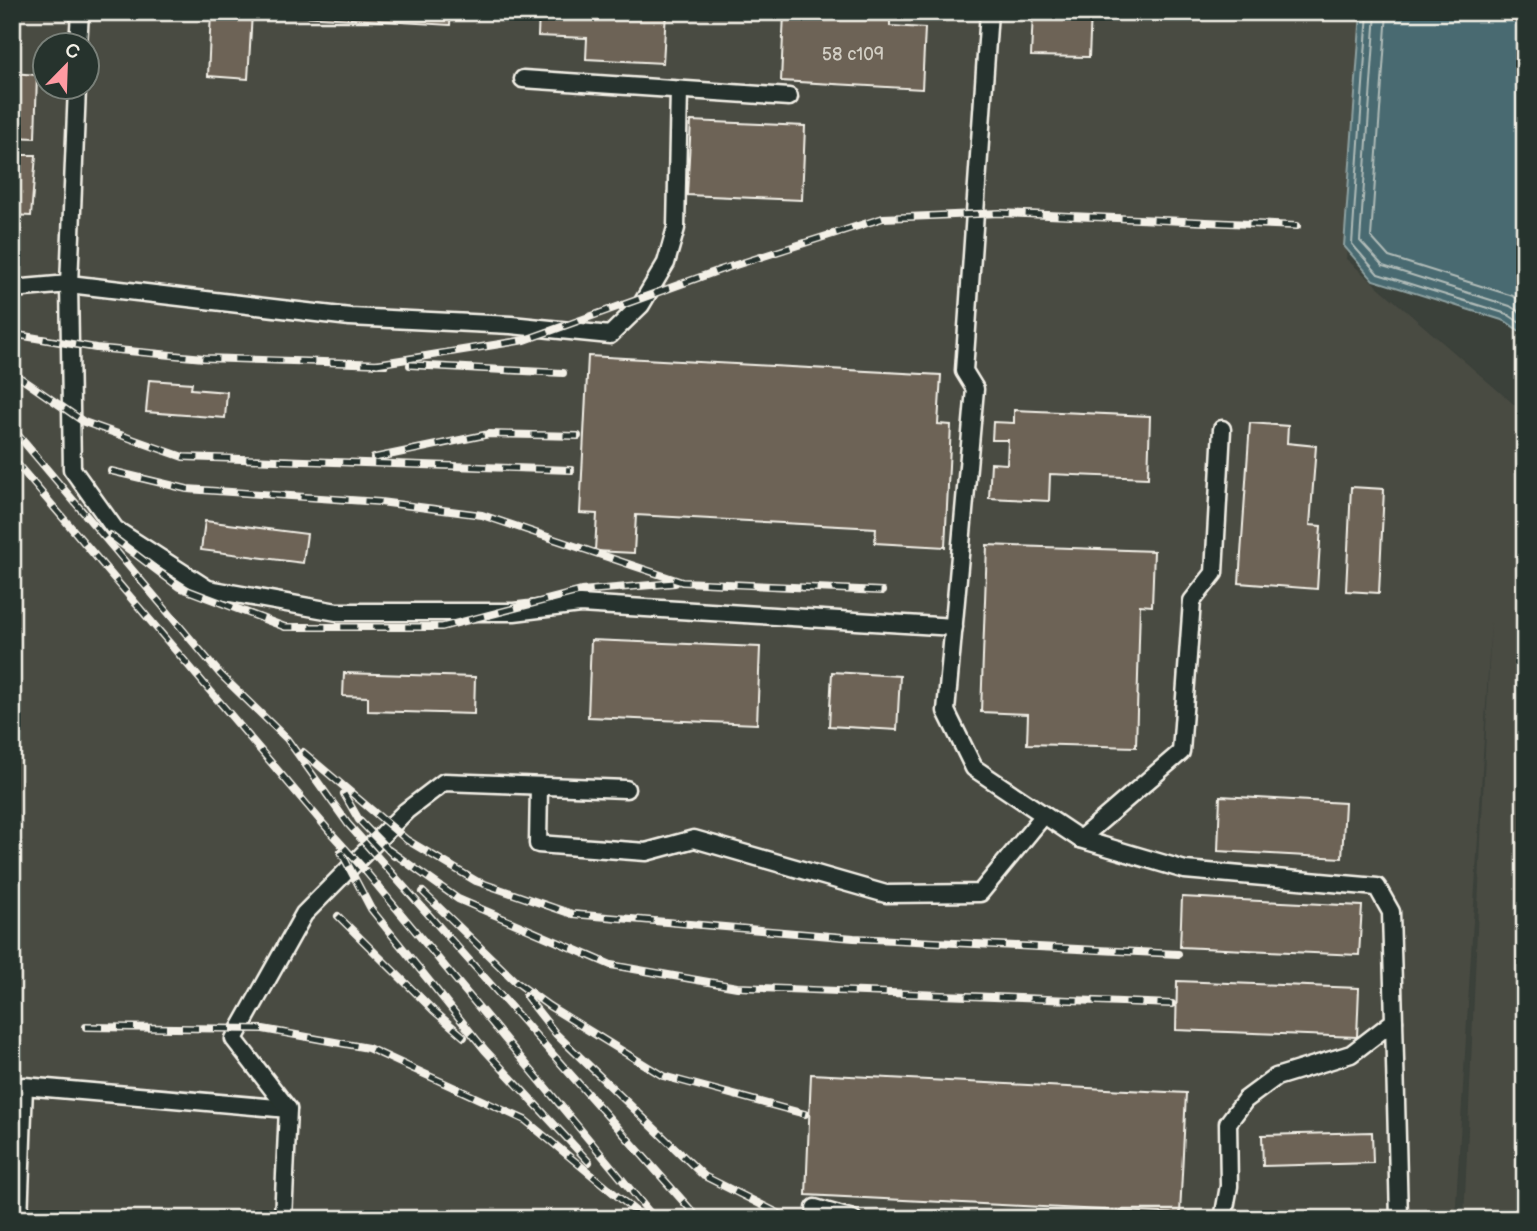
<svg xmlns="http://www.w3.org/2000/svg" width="1537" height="1231" font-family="'Balsamiq Sans',sans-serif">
  <rect width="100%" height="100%" fill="#3b413a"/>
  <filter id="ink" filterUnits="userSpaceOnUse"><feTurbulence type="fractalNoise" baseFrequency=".0143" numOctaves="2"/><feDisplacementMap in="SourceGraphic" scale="14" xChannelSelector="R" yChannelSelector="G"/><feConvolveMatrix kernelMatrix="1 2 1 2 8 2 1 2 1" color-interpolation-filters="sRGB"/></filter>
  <g filter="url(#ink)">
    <path fill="#4a4b43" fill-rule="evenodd" d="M 12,12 L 1361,12 L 1346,259 L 1525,414 L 1525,1219 L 1464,1219 L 1491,621 L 1455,1219 L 12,1219 ZM 46,46 L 88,46 L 88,88 L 46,88 Z"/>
    <polygon fill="#4a6b71" stroke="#8ea1a1" stroke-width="2" points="1361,12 1525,12 1525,335 1505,321 1373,280 1344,246"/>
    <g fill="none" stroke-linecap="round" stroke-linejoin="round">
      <g stroke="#b0bbb8" stroke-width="2">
        <polyline points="1368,12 1352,244 1378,274 1507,314 1525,326"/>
        <polyline points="1376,12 1360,241 1383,266 1510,306 1525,316"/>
        <polyline points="1387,12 1371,237 1389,257 1513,296 1525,303"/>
      </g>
    </g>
    <g fill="#6d6357" stroke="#f4f1e8" stroke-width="2">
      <polygon points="211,12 451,12 450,25 252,13 248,79 208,76"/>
      <polygon points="539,12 666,12 663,63 586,59 587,38 538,36"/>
      <polygon points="822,12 890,12 890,26 925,28 922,89 781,81 784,13 822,15"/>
      <polygon points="1033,12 1091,12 1089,57 1031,56"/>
      <polygon points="12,73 37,75 35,138 12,137"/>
      <polygon points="691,121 805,126 802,200 687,195"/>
      <polygon points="12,155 36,155 31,216 12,215"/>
      <polygon points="588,356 941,375 938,424 951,425 945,547 875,543 876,528 636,515 634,553 595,551 597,514 580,513"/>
      <polygon points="149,380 192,383 191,389 227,392 225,418 146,412"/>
      <polygon points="1014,410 1150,416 1148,478 1050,474 1049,501 989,498 991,463 1007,464 1008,440 992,440 993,422 1014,423"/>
      <polygon points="1250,423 1288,426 1287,443 1316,446 1310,525 1321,526 1317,589 1239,583"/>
      <polygon points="1351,487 1384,489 1379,593 1346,591"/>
      <polygon points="205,521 307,534 303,563 201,550"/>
      <polygon points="987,545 1154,551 1152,606 1140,605 1136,747 1027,744 1028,714 981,712"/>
      <polygon points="591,640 760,647 757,724 588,717"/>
      <polygon points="832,672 900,676 897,730 829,726"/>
      <polygon points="344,673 475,677 474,714 368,711 368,697 343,696"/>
      <polygon points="1220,796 1345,803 1342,858 1218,851"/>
      <polygon points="1182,897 1362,906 1359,955 1180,947"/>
      <polygon points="1177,981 1359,988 1357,1037 1176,1030"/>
      <polygon points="811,1074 1186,1093 1180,1214 806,1195"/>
      <polygon points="1372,1132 1373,1163 1263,1166 1262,1135"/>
      <polygon points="1328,1215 1367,1216 1367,1219 1328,1219"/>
    </g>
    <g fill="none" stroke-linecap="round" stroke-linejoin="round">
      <g stroke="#f4f1e8" stroke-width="21">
        <g id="service">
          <polyline points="989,12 964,371 975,389 946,711 974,768 1080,839 1185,870 1377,887 1391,912 1394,1021 1351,1054 1276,1077 1245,1100 1228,1123 1229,1186 1223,1219"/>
          <polyline points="78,46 80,12"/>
          <polyline points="523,79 789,97"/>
          <polyline points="77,88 69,284 72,469 115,529 208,589 337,612 514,612 580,604 954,627"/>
          <polyline points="12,289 69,284 350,317 511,325 610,335 641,305 666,263 676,228 679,90"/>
          <polyline points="539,786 538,844 646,852 694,839 886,894 980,893 1044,815"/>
          <polyline points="1080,839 1181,752 1192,601 1214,573 1222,429"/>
          <polyline points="1394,1021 1399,1219"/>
          <polyline points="815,1208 853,1219"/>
          <polyline points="19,1219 24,1086 288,1109"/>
          <polyline points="283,1219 288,1109 234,1039 304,914 406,811 444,782 626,789"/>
        </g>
      </g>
      <use href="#service" stroke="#26332d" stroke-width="16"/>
      <g stroke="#f4f1e8" stroke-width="8">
        <g id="rail">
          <polyline points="12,334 96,348 204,358 385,364"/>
          <polyline points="376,364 525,340 720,270 883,218 1000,213 1297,226"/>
          <polyline points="410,365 563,373"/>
          <polyline points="12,372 84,422 183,457 571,470"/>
          <polyline points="12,428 221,675 287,739 348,824 699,1219"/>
          <polyline points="12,458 331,833 362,867 655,1219"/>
          <polyline points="374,458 489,434 578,436"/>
          <polyline points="111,471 187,489 380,502 482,515 682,582 882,591"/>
          <polyline points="110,535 179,587 285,627 442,627 581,591 675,583"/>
          <polyline points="303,752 407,840 476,881 572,914 854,938 1178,954"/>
          <polyline points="344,794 359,820 394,856"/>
          <polyline points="389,850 458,899 611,965 737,987 1172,1004"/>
          <polyline points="341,852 371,909 485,1050 589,1162"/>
          <polyline points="423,892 516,982 549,1006 663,1076 805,1114"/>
          <polyline points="338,916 433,1010 464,1037"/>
          <polyline points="526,996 556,1034 704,1176 790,1219"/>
          <polyline points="86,1027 263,1029 368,1048 525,1120 645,1219"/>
        </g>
      </g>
      <use href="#rail" stroke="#26332d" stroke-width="5" stroke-dasharray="16" stroke-linecap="butt"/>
    </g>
  </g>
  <g text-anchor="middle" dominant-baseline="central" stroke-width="7" stroke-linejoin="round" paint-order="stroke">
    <g font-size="18" fill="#d2cec4">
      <text x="853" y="54">58 с109</text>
    </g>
  </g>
  <rect width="1537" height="1231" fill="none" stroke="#26332d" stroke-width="42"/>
  <rect x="21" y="21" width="1495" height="1189" fill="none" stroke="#f4f1e8" stroke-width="2.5" filter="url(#ink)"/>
  <g transform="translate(66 66) rotate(23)"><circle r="33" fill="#26332d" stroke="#787f78" stroke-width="2"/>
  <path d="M0-5L12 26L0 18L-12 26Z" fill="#ff9aa2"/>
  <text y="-10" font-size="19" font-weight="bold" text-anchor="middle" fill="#f4f1e8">С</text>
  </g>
</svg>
